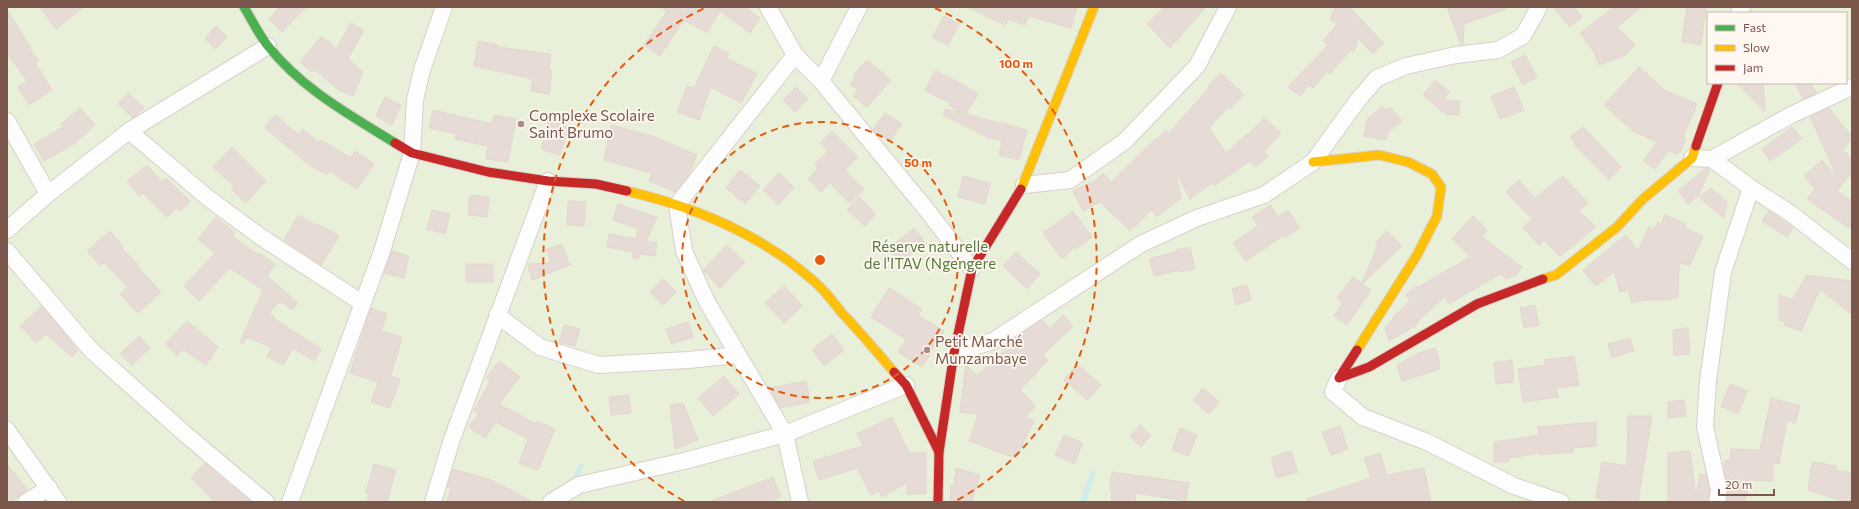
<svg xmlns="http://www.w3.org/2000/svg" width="1859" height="509" font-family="Commissioner,sans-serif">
  <rect width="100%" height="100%" fill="#faf4ef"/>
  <path fill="#e9f0d9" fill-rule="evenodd" d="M 7,7 L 1852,7 L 1852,502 L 7,502 ZM 1708,13 L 1846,13 L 1846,83 L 1708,83 Z"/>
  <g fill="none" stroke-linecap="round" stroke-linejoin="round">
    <g stroke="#cfeceb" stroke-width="5.5">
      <polyline points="574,483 581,466"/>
      <polyline points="1083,502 1093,473"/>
    </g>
  </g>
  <g fill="#e7dbd6" stroke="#e3d6d0">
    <polygon points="40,7 84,7 56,29"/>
    <polygon points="280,7 306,7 282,32 269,19"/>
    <polygon points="661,7 745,7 760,18 750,33 720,11 707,33 684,20 660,56 644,45 667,11"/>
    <polygon points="967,7 1077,7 1071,28 1029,16 1025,25 1008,19 1005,25"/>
    <polygon points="1164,7 1206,7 1170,48 1147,24"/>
    <polygon points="1335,7 1349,7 1384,43 1373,54 1358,38 1354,51 1350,50 1330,74 1327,71 1313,88 1309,85 1300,96 1288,87 1328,45 1323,41 1338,23 1330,20"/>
    <polygon points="1447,7 1506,7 1506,9 1464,24 1463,45 1461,45"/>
    <polygon points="1553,7 1574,7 1582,17 1570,27"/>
    <polygon points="1614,7 1642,7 1617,27 1635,45 1625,55 1599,65 1594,52 1580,33"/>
    <polygon points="1687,7 1706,7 1701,45 1682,42"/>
    <polygon points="7,10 31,48 29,49 39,60 35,63 52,90 29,105 18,87 27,81 7,53"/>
    <polygon points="944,16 959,24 948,45 932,37"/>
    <polygon points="351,23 364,30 348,59 363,72 353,96 339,90 314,69 312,72 300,62 322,36 336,49"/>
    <polygon points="216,26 227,37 215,49 205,38"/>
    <polygon points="478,41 498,45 498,47 551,54 549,70 552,71 549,94 531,91 533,79 474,66"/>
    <polygon points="714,46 729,53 727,58 757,74 741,103 711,87 699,120 677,112 687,86 694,88"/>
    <polygon points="1525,55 1537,77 1523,85 1511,62"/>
    <polygon points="867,60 891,80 867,107 853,96 858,90 850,84 855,78 853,76"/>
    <polygon points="1639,67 1666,91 1697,104 1683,137 1686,138 1681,151 1677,154 1669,150 1655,169 1643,161 1657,142 1633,131 1604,105"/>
    <polygon points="935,71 962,84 978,94 966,114 1027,130 1019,160 999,155 1002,141 989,138 943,115 946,109 962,113 949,105 951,103 925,91"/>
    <polygon points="1221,73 1244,95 1230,109 1228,107 1209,128 1226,153 1247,134 1248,135 1264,118 1281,133 1264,152 1268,156 1256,167 1250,161 1214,186 1212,183 1190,199 1179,177 1177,178 1181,198 1157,217 1151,210 1130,231 1100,202 1083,211 1073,191 1096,180 1103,173 1111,182 1156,138 1157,139 1166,130 1169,133 1209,88 1208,86"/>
    <polygon points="1435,80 1450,92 1443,100 1460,101 1459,115 1447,115 1423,95"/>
    <polygon points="1736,83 1763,83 1765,112"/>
    <polygon points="1795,83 1810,83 1817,93 1803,99"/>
    <polygon points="796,87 808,99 795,112 783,100"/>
    <polygon points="1514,87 1524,110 1500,119 1491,96"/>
    <polygon points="128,93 144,108 133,118 118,103"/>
    <polygon points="385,97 401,105 392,125 376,116"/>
    <polygon points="1382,106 1386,110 1390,107 1402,121 1387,133 1386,140 1364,136 1367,120"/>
    <polygon points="80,108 95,125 75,143 44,161 34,144 63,127 61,124"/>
    <polygon points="1829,108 1852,137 1852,139 1842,150 1852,158 1852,173 1837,191 1852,201 1852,230 1807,199 1815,189 1804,176 1822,160 1838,178 1810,117"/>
    <polygon points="433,110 492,124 494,115 516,119 508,162 486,159 488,146 455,139 456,134 429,128"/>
    <polygon points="885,113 902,124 890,141 873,130"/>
    <polygon points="275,115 299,135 303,129 319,143 321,140 351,158 355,151 374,164 357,189 329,171 327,175 308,164 265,128"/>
    <polygon points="549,121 569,127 560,155 541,149"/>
    <polygon points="611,125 652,136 697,155 689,175 675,192 649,181 652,173 604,160"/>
    <polygon points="1583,127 1621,167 1609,180 1573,144 1575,142 1570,137"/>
    <polygon points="1792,127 1802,139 1770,161 1762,149"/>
    <polygon points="832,131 858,157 845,170 864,189 850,203 830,183 821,192 808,179 818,168 815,164 828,151 820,143"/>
    <polygon points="232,147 266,181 246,203 231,189 234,186 213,167"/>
    <polygon points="147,165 162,182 166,178 190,201 180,211 176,208 167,217 143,193 139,196 127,181"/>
    <polygon points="1706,168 1710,169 1698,196 1688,204 1678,191"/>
    <polygon points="740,170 760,186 745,204 726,188"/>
    <polygon points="779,173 794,187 778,205 763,190"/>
    <polygon points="963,176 990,183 985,204 958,197"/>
    <polygon points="1563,176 1588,203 1579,211 1596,227 1560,256 1544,240 1539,245 1523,227 1532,219 1506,192 1519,180 1535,198"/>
    <polygon points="1711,188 1727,202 1724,218 1699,197"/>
    <polygon points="470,195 489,197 487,217 468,215"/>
    <polygon points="859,197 876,214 865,226 847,210"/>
    <polygon points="568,201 586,202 584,226 567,225"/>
    <polygon points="618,204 657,217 646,241 657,243 655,256 640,254 638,259 632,257 633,252 607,247 609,234 636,239 638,229 613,220"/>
    <polygon points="1270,205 1278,217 1288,210 1300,228 1285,237 1284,235 1246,261 1233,243 1258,226 1252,217"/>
    <polygon points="432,210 450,214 445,234 427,229"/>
    <polygon points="1073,211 1092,237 1076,249 1074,247 1062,259 1043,233"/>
    <polygon points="1769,211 1793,228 1787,237 1762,221"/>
    <polygon points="298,215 317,226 318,224 339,236 321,265 284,240"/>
    <polygon points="1665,215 1686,224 1685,228 1703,236 1690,265 1679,263 1678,297 1668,300 1645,300 1632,303 1628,290 1620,292 1614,271 1596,286 1583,270 1626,235 1638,251 1649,227 1654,230 1658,222 1661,224"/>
    <polygon points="1473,216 1487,230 1482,237 1522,267 1516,275 1506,279 1500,274 1449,304 1445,296 1417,322 1418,323 1415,326 1389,341 1385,328 1393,319 1393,317 1410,301 1406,296 1407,294 1416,286 1417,288 1470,257 1452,239"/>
    <polygon points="216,217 235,233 232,236 257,254 259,253 275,264 267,276 298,303 292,310 280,301 269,313 274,316 273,318 321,349 314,361 293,348 283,365 267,356 272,348 248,337 242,344 240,342 263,290 230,268 199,301 184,286 215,253 198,239"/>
    <polygon points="914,228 925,243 900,262 889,248"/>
    <polygon points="110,231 123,247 122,248 139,266 138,267 161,292 138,313 120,294 128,287 104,263 100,266 87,251"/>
    <polygon points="1387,231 1402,246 1362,284 1371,290 1347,325 1334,316 1343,303 1337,298 1353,277 1362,283 1378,245 1375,243"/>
    <polygon points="562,244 569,263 572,264 532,280 528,264 550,263 550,259 546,250"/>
    <polygon points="727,245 745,262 720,288 703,270"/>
    <polygon points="1190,247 1195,269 1180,272 1180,270 1154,276 1149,259 1176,252 1176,250"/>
    <polygon points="392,251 409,256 404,278 384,273"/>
    <polygon points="1016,252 1040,274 1027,289 1003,266"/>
    <rect x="466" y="264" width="27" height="18"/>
    <polygon points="1805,275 1852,281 1852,315 1820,289 1801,331 1784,325 1785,322 1779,320 1779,295 1792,300 1806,276"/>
    <polygon points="663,279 676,292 663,305 650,292"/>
    <polygon points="1247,285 1251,300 1236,305 1232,289"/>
    <polygon points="784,286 802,306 784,323 765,303"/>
    <polygon points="889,288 922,309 918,315 944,331 922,367 898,352 906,339 871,317"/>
    <polygon points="1535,305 1539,325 1524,328 1520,308"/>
    <polygon points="42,306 78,350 72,357 46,334 36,343 20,326"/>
    <polygon points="371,308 387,314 381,331 402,337 391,376 400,379 390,408 371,402 378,382 350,373"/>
    <polygon points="1063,315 1073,326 1043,355 1048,360 1020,390 1036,406 1025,417 1034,421 1016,458 969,441 978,414 960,412 966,365 977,376 1019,336 1042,320 1050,328"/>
    <polygon points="187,321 218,347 206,365 183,349 177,356 165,344"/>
    <polygon points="688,322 693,337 671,344 666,329"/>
    <polygon points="564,325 580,329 575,346 559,342"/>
    <polygon points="1688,328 1690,354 1674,355 1673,330"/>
    <polygon points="832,334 844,350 824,366 812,350"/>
    <polygon points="139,336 150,348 132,365 120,354"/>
    <polygon points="1630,338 1634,351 1612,357 1608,344"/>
    <polygon points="1435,348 1440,364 1438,365 1440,369 1402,381 1397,365 1417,354"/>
    <polygon points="1574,356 1579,385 1556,388 1558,397 1523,402 1518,369 1545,365 1544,360"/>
    <polygon points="1512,360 1514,382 1496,384 1494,363"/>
    <polygon points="499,361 520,377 499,404 536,424 537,421 555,429 538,470 519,463 528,439 496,422 485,438 469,427 479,413 474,411 490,381 486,378"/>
    <polygon points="1077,364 1101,385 1087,400 1064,380"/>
    <polygon points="724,376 739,394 713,416 698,398"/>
    <polygon points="806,381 810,402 780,408 773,394 771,388"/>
    <polygon points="1730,384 1747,391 1738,414 1721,406"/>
    <polygon points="1203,388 1219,402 1209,414 1193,400"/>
    <polygon points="629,395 631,413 611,415 609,397"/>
    <polygon points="1771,398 1800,406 1795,423 1787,420 1779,464 1773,463 1773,481 1749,480 1745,502 1727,502 1728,488 1724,470 1725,460 1730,460 1731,449 1760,450"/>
    <polygon points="1684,400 1686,416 1668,418 1668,402"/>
    <polygon points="683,403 698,440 675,449 670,405"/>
    <polygon points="1628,416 1652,416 1638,502 1617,502 1596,498 1602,462 1627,466"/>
    <polygon points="892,417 909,453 925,452 926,455 926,493 907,494 907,483 882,497 879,491 871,495 857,468 819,480 813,461 863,446 857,434"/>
    <polygon points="1596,422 1596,446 1573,448 1573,452 1540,455 1539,453 1509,458 1509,462 1494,462 1494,442 1539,435 1538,427"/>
    <polygon points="1140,425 1151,435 1141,447 1130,437"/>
    <polygon points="1340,426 1348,449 1331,455 1322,432"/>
    <polygon points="1180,428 1197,435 1189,456 1172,450"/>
    <polygon points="1064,435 1083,443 1074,464 1055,455"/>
    <polygon points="1291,451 1298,472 1277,478 1272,463 1272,457"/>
    <polygon points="1690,451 1696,498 1700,474 1706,474 1709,490 1708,502 1668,502 1668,453"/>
    <polygon points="1380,453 1387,475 1424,468 1431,502 1307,502 1307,499 1371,478 1364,458"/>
    <polygon points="1812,462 1836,466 1835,470 1852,473 1852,502 1839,500 1808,490"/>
    <polygon points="205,463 231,486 232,485 251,502 215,502 191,478"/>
    <polygon points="7,464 27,489 12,502 7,502"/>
    <polygon points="374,464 396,470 387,502 367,502 369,494 366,493"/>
    <polygon points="956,468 980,475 972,502 950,502 951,485 954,485"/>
    <polygon points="453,469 491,480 534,502 447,502 451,488 447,487"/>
    <polygon points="1112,472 1189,483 1186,501 1136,493 1135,502 1111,502 1112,489 1110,489"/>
    <polygon points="773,477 781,497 768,502 712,502 712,501"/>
  </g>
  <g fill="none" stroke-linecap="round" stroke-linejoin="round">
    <g stroke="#d9cfcb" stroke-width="18">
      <g id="street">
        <polyline points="768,7 795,55 821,81 930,214 972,269"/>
        <polyline points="1739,13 1742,7"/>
        <polyline points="795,55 677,205 684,251 707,302 785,434 800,502"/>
        <polyline points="821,81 859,7"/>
        <polyline points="7,121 48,194"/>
        <polyline points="129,131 208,198 261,237 362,303"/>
        <polyline points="1692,158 1712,159 1791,115 1852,87"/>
        <polyline points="1712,159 1751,188 1790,213 1852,261"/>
        <polyline points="1024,185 1070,180 1125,141 1197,66 1228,7"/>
        <polyline points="7,230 48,194 129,131 268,46"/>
        <polyline points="7,251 91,350 184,433 266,502"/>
        <polyline points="497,315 540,347 599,365 688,360 738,355"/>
        <polyline points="954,353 993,341 1141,244 1197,218 1264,195 1313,162 1358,100 1377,78 1406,66 1456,55 1498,50 1523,36 1539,7"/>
        <polyline points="1339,378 1333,392 1363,417 1427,442 1514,486 1561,502"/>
        <polyline points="7,430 58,502"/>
        <polyline points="26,502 49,488"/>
        <polyline points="290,502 382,251 412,153 415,100 422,70 444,7"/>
        <polyline points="433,502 452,439 548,181"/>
        <polyline points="551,502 579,485 684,461 785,434 906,385"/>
        <polyline points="1717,502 1719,490 1705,427 1708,381 1723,272 1751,188"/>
      </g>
    </g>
    <g stroke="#dacfca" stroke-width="11">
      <path id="fast" d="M 244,7 C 252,20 259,35 268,46 C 302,89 350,115 395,143"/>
    </g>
    <g stroke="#dacfca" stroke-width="11">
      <g id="slow">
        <polyline points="1313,162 1379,155 1408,162 1432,174 1441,187 1437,216 1417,255 1357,350"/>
        <polyline points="1021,189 1094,7"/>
        <path d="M 627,191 C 695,207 764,236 816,283 C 826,292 834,303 842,313 C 860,332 877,352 894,372"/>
        <polyline points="1543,279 1556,275 1617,227 1643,199 1692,158 1696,146"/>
      </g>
    </g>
    <g stroke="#dacfca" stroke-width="11">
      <g id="jam">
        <polyline points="395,143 412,153 488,172 548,181 596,184 627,191"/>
        <polyline points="1696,146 1718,83"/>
        <polyline points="1357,350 1339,378 1369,367 1477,304 1543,279"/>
        <polyline points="894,372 906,385 939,452"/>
        <polyline points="938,502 939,452 954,353 972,269 1021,189"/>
      </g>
    </g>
    <use href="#street" stroke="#fefdfd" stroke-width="16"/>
    <use href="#fast" stroke="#4caf50" stroke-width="9"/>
    <use href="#slow" stroke="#ffc107" stroke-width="9"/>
    <use href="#jam" stroke="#c62828" stroke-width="9"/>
  </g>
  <g fill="none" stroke="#e8590c" stroke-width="2" stroke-dasharray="7 5">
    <circle cx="820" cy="260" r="138"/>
    <path d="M684 501A277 277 0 0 1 705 8M935 8A277 277 0 0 1 956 501"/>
  </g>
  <g fill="#a78d84" stroke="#fff8f2" stroke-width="1.5">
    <circle cx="521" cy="124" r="4"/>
    <circle cx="927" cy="350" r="4"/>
  </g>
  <g text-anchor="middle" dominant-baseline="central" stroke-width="3.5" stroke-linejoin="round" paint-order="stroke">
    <g font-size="15" fill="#7b564b" stroke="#fff8f2" text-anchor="start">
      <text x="529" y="115">Complexe Scolaire<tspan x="529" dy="17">Saint Brumo</tspan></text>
      <text x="935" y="341">Petit Marché<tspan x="935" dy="17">Munzambaye</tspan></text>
    </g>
    <g font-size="15" fill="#587b3f" stroke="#fff8f2">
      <text x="930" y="246">Réserve naturelle<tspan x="930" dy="17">de l'ITAV (Ngengere</tspan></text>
    </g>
  </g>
  <circle cx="820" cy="260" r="6" fill="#e8590c" stroke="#fff8f2" stroke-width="2"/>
  <g font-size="12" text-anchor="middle" font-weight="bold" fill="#e8590c" stroke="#fff8f2" stroke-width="3.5" stroke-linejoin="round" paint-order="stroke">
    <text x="1016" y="68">100 m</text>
    <text x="918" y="167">50 m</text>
  </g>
  <rect width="1859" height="509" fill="none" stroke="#7b564b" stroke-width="16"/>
  <rect x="1707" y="12" width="140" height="72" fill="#fff8f2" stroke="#cab7af"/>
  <rect x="1715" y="25" width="20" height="6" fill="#4caf50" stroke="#cab7af"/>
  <text x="1743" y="32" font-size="12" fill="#7b564b">Fast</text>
  <rect x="1715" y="45" width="20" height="6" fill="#ffc107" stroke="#cab7af"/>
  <text x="1743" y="52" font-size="12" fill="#7b564b">Slow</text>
  <rect x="1715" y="65" width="20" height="6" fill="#c62828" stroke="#cab7af"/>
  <text x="1743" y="72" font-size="12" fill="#7b564b">Jam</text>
  <path d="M1719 489v6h55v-6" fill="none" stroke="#7b564b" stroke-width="2"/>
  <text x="1725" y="489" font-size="12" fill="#7b564b" stroke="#fff8f2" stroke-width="3" paint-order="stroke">20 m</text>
</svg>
